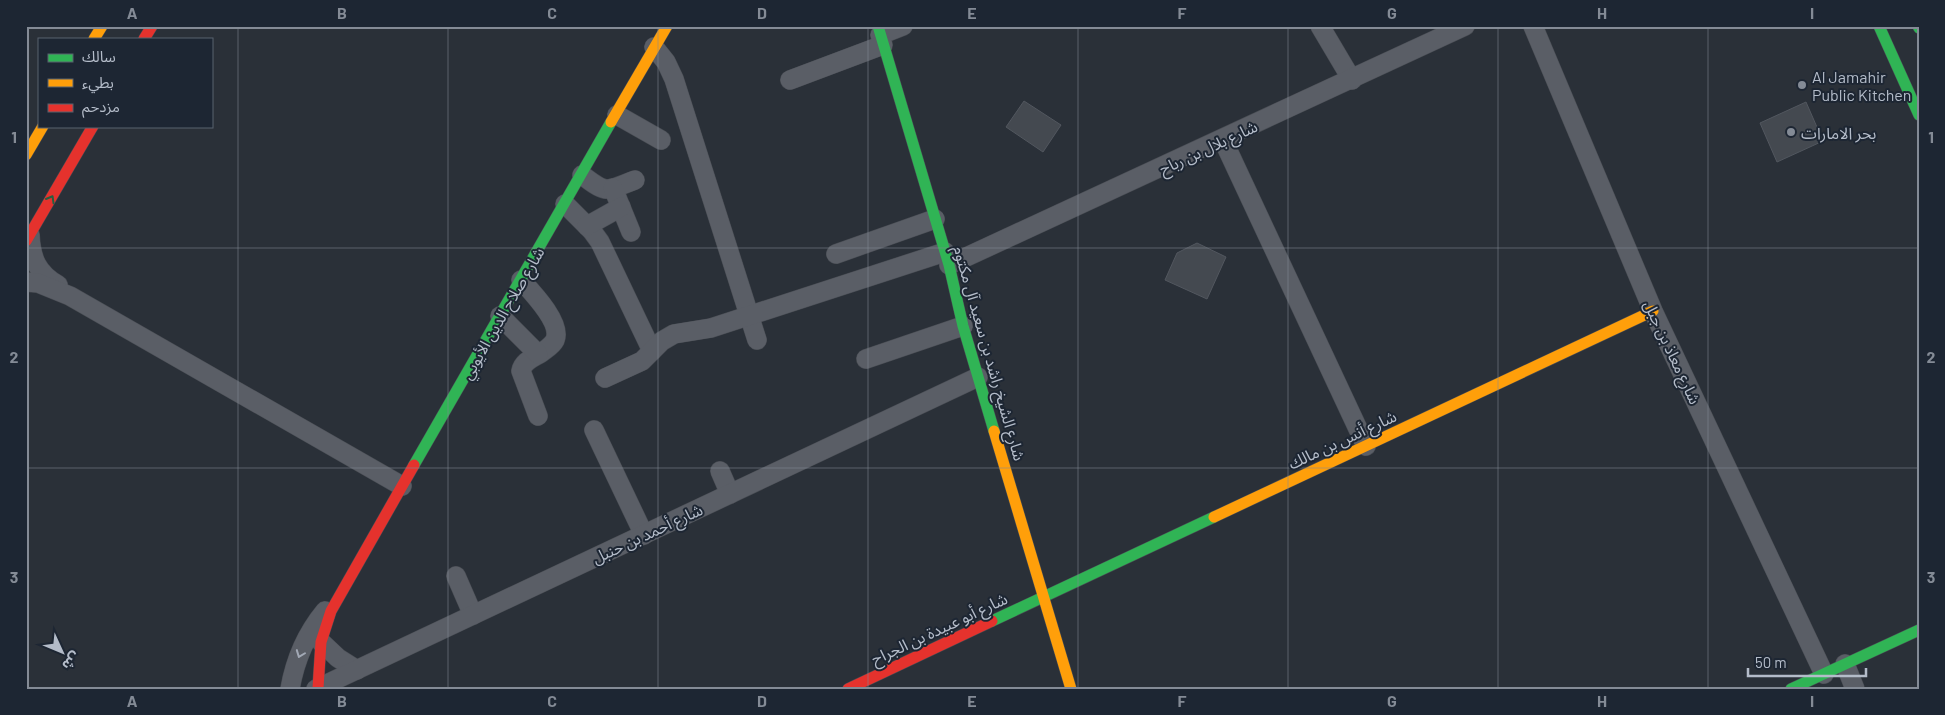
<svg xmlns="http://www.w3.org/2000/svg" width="1945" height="715" font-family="Barlow,'Noto Sans Arabic',sans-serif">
  <rect width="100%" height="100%" fill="#2a3038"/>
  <g fill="#444950" stroke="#52575f">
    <polygon points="1024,101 1061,125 1043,152 1006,127"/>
    <polygon points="1806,102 1823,141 1777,162 1760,123"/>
    <polygon points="1197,243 1226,257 1207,299 1165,280 1177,253"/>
  </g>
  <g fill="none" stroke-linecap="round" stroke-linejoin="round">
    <g stroke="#484c53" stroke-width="20">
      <g id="street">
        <polyline points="1320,26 1352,80"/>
        <polyline points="1533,26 1653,311 1824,674"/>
        <polyline points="880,35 903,26"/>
        <polyline points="654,47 666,62 674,79 757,340"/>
        <polyline points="790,80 883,45"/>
        <polyline points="617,115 661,140"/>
        <polyline points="1223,140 1366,446"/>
        <path d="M 582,175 C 608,195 606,191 635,180"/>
        <polyline points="613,188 631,232"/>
        <polyline points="565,204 592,231 600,242 652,351"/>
        <polyline points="587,226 621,207"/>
        <path d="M 30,235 C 31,258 37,273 58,285"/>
        <polyline points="836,254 935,219"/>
        <polyline points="949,265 1465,26"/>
        <path d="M 521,280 C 532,292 562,323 555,340 C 552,346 546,349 541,353 C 533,358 523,361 521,371 L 538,416"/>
        <polyline points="26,282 38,283 70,296 402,486"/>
        <polyline points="500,316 538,354"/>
        <polyline points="866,359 963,326"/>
        <polyline points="605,378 642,361 662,341 674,334 711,328 945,252"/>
        <polyline points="594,430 644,535"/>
        <polyline points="720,471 730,494"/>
        <polyline points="456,576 473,615"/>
        <polyline points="321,642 338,658 357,670"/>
        <polyline points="1845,664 1855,689"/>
        <path d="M 290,689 C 295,660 306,634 325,611"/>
        <polyline points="316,689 978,377"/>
      </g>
    </g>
    <g stroke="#484c53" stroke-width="12">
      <g id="fast">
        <polyline points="878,26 949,265 963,326 994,431"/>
        <polyline points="1879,26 1919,115"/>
        <polyline points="1918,26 1919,28"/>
        <polyline points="414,465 611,122"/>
        <polyline points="992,621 1214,517"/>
        <polyline points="1791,689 1919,630"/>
      </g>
    </g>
    <g stroke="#484c53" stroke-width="12">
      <g id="slow">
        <polyline points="94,39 102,26"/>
        <polyline points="611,122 667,26"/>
        <polyline points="26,155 43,126"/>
        <polyline points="994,431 1071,689"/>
        <polyline points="1214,517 1653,311"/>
      </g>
    </g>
    <g stroke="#484c53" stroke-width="12">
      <g id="jam">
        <polyline points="144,39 152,26"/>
        <polyline points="26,241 93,126"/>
        <polyline points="318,688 321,642 331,611 414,465"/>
        <polyline points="848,689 992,621"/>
      </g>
    </g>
    <use href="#street" stroke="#5a5e66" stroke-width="19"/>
    <use href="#fast" stroke="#30b455" stroke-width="11"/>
    <use href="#slow" stroke="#ff9f0a" stroke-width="11"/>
    <use href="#jam" stroke="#e5322d" stroke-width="11"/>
  </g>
  <defs><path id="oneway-chevron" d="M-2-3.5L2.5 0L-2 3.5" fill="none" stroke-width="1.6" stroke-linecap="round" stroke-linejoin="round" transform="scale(1.25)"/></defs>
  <use stroke="#255f41" href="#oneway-chevron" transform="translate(51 199) rotate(-60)"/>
  <use stroke="#a2a9b5" href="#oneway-chevron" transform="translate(300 654) rotate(111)"/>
  <path fill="none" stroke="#848b96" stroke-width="1" stroke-opacity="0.55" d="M 238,26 L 238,689M 448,26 L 448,689M 658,26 L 658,689M 868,26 L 868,689M 1078,26 L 1078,689M 1288,26 L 1288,689M 1498,26 L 1498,689M 1708,26 L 1708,689M 26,248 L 1919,248M 26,468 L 1919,468"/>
  <g fill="#848b96" stroke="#1d2633" stroke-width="2">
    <circle cx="1802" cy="85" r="5"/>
    <circle cx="1791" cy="132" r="5"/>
  </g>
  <g text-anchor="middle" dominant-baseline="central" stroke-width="4" stroke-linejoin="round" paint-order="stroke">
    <g font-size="16" fill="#b4bcc9" stroke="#1d2633" text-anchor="start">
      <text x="1812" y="76">Al Jamahir<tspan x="1812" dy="18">Public Kitchen</tspan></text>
      <text x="1801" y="132">بحر الامارات</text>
    </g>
    <g font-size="16" fill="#b4bcc9" stroke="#1d2633">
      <text transform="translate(1208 147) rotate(-25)">شارع بلال بن رباح</text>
      <text transform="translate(502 313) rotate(-60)">شارع صلاح الدين الأيوبي</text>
      <text transform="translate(1673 352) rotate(65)">شارع معاذ بن جبل</text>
      <text transform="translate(990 353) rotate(74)">شارع الشيخ راشد بن سعيد آل مكتوم</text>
      <text transform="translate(1342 439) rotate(-25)">شارع أنس بن مالك</text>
      <text transform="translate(647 533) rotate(-25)">شارع أحمد بن حنبل</text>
      <text transform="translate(939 628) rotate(-25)">شارع أبو عبيدة بن الجراح</text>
    </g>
  </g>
  <rect width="1945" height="715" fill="none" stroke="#1d2633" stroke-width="55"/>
  <rect x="38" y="38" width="175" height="90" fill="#1d2633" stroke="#59626f"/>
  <rect x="48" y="54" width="25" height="8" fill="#30b455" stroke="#59626f"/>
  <text x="82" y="62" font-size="15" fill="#b4bcc9">سالك</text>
  <rect x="48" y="79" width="25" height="8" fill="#ff9f0a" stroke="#59626f"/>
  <text x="82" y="88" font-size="15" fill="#b4bcc9">بطيء</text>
  <rect x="48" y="104" width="25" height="8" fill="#e5322d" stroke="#59626f"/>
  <text x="82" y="112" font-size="15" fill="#b4bcc9">مزدحم</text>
  <g transform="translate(62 652) rotate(134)" stroke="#1d2633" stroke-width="4" paint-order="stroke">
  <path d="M0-4L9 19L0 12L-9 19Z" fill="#b4bcc9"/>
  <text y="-8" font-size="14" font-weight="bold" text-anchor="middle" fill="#b4bcc9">ش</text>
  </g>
  <path d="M1748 668v8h118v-8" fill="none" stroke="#b4bcc9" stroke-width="2.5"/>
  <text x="1755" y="668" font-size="15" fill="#b4bcc9" stroke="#1d2633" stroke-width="4" paint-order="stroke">50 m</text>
  <rect x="28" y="28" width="1890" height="660" fill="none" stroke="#848b96" stroke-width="2"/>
  <g font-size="16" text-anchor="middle" font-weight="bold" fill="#848b96">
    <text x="132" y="19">A</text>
    <text x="342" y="19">B</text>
    <text x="552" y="19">C</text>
    <text x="762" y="19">D</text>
    <text x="972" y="19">E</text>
    <text x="1182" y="19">F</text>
    <text x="1392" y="19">G</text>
    <text x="1602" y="19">H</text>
    <text x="1812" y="19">I</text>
    <text x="14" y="143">1</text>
    <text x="1931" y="143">1</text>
    <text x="14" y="363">2</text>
    <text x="1931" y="363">2</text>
    <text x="14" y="583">3</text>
    <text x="1931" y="583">3</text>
    <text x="132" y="707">A</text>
    <text x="342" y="707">B</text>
    <text x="552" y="707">C</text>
    <text x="762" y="707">D</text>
    <text x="972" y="707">E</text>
    <text x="1182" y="707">F</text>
    <text x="1392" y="707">G</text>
    <text x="1602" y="707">H</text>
    <text x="1812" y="707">I</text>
  </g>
</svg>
